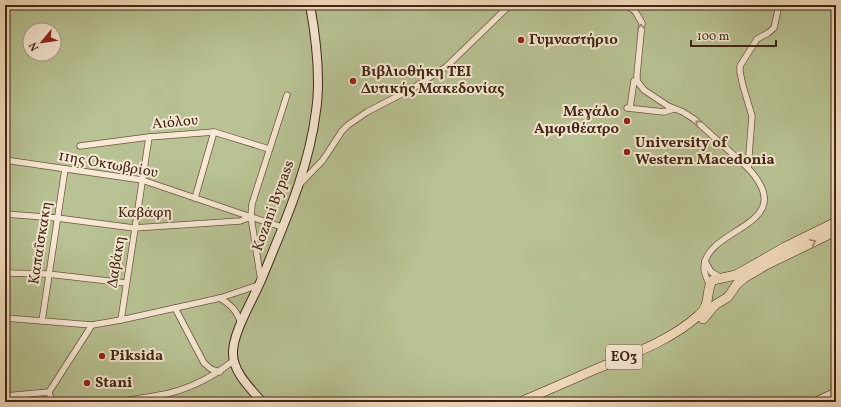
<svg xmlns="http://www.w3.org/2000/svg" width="841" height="407" font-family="Vollkorn,serif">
  <rect width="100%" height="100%" fill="#f3ddbf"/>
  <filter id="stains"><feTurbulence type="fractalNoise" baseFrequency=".005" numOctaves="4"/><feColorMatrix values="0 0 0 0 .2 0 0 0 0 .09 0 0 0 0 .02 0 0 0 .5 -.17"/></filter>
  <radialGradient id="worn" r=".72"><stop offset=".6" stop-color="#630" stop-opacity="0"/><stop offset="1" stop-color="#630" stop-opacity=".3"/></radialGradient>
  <path fill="#b8c294" stroke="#7d7454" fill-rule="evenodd" d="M 5,5 L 836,5 L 836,402 L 5,402 ZM 30,30 L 54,30 L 54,54 L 30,54 Z"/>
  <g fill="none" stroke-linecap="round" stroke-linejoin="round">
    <g stroke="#6e543f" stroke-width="7">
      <g id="street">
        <path d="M 626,5 L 635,11 L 642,23 L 637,74 L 637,81 L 644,90 L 668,106 L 683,112 L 694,119 L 748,168 C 802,227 705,226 704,268 C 704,274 708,280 709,285"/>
        <polyline points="627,108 664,112 674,109"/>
        <polyline points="630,108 634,81 637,81"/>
        <polyline points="80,146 149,137 214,132 269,149"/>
        <polyline points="5,160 142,180 251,217"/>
        <polyline points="748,168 752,116 743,86 740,72 740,66 757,39 768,33 774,28 779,5"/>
        <polyline points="300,184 323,160 342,131 348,125 367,112 413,88 446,67 510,5"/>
        <polyline points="195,198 214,132"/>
        <polyline points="5,214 57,218 134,228 240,221 251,217 282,227"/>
        <polyline points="705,261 711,272 720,277"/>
        <polyline points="5,273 48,274 126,283"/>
        <polyline points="261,281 251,217 252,204 287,95"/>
        <path d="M 220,298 C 231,305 237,311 241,323"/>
        <polyline points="175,308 204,363 211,369 220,372"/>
        <polyline points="5,318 92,325 121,320 220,298 259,285"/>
        <polyline points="121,320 149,137"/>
        <polyline points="42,321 65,169"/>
        <polyline points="49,392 92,325"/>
        <polyline points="49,392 52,402"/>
        <polyline points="5,396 49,392"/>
        <path d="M 120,402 C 136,398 153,397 170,393 C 193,387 214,376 233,361"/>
        <polyline points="812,402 836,391"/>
      </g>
    </g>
    <g stroke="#422714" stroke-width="10">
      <path id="secondary" d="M 262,402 C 251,389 233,372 233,354 C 232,333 254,298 262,278 C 284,224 309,169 316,111 C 321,78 316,38 310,5"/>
    </g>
    <g stroke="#422714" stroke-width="10">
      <g id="primary">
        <polyline points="703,319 715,305 728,297 737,284 744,278 766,265 836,231"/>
        <path d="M 520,402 C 546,391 571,380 596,369 C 632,354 670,341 699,315 C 712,304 705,288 713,280 L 736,275 L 785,247 L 836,222"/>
      </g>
    </g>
    <use href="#street" stroke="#f7e9d5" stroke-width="5.5"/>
    <use href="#secondary" stroke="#f7e9d5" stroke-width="8"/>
    <use href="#primary" stroke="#f3ddbf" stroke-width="9"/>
  </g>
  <defs><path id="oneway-chevron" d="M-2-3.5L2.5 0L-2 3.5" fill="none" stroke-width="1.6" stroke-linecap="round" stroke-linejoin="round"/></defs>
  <g stroke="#9c8874">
    <use href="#oneway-chevron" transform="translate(641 27) rotate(-93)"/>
    <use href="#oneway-chevron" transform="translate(698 123) rotate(-139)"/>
  </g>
  <use stroke="#9a826a" href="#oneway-chevron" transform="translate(813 242) rotate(-25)"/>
  <g fill="#8f2418" stroke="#f7e9d5" stroke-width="1.5">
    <circle cx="521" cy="40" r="4"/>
    <circle cx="353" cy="81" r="4"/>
    <circle cx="627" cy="121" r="4"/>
    <circle cx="627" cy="152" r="4"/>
    <circle cx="102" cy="356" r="4"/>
    <circle cx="87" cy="383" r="4"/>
  </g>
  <g text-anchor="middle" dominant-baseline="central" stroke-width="4" stroke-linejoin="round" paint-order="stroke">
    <rect fill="#f7e9d5" stroke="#78614e" stroke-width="1" x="606" y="345" width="36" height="24" rx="3"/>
    <g font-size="14" font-weight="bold" fill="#422714">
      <text x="624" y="357">ΕΟ3</text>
    </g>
    <g font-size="15" font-weight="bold" fill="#422714" stroke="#f7e9d5" text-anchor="start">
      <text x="529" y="40">Γυμναστήριο</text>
      <text x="361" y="72">Βιβλιοθήκη ΤΕΙ<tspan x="361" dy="17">Δυτικής Μακεδονίας</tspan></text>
      <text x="619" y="112" text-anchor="end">Μεγάλο<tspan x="619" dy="17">Αμφιθέατρο</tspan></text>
      <text x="635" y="143">University of<tspan x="635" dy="17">Western Macedonia</tspan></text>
      <text x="110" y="356">Piksida</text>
      <text x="95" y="383">Stani</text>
    </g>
    <g font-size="15" fill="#422714" stroke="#f7e9d5">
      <text transform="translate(175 123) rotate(-5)">Αιόλου</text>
      <text transform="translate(108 165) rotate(10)">11ης Οκτωβρίου</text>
      <text transform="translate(274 206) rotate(-70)">Kozani Bypass</text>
      <text x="145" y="213">Καβάφη</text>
      <text transform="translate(41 243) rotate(-81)">Καπαΐσκακη</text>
      <text transform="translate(117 262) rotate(-81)">Δαβάκη</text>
    </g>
  </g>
  <rect width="841" height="407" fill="none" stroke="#f3ddbf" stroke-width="20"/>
  <rect x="6" y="6" width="829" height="395" fill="none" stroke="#422714" stroke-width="2"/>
  <rect x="10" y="10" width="821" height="387" fill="none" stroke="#422714"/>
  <g transform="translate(42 42) rotate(241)"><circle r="19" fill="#f7e9d5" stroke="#af9b88"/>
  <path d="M0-3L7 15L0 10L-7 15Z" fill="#8f2418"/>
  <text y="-6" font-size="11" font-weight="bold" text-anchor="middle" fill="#422714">N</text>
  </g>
  <path d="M691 40v6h85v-6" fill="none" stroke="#422714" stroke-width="2"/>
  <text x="697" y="40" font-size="12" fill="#422714" stroke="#f7e9d5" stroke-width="3" paint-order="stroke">100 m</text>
  <rect width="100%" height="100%" filter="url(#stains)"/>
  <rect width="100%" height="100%" fill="url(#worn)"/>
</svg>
